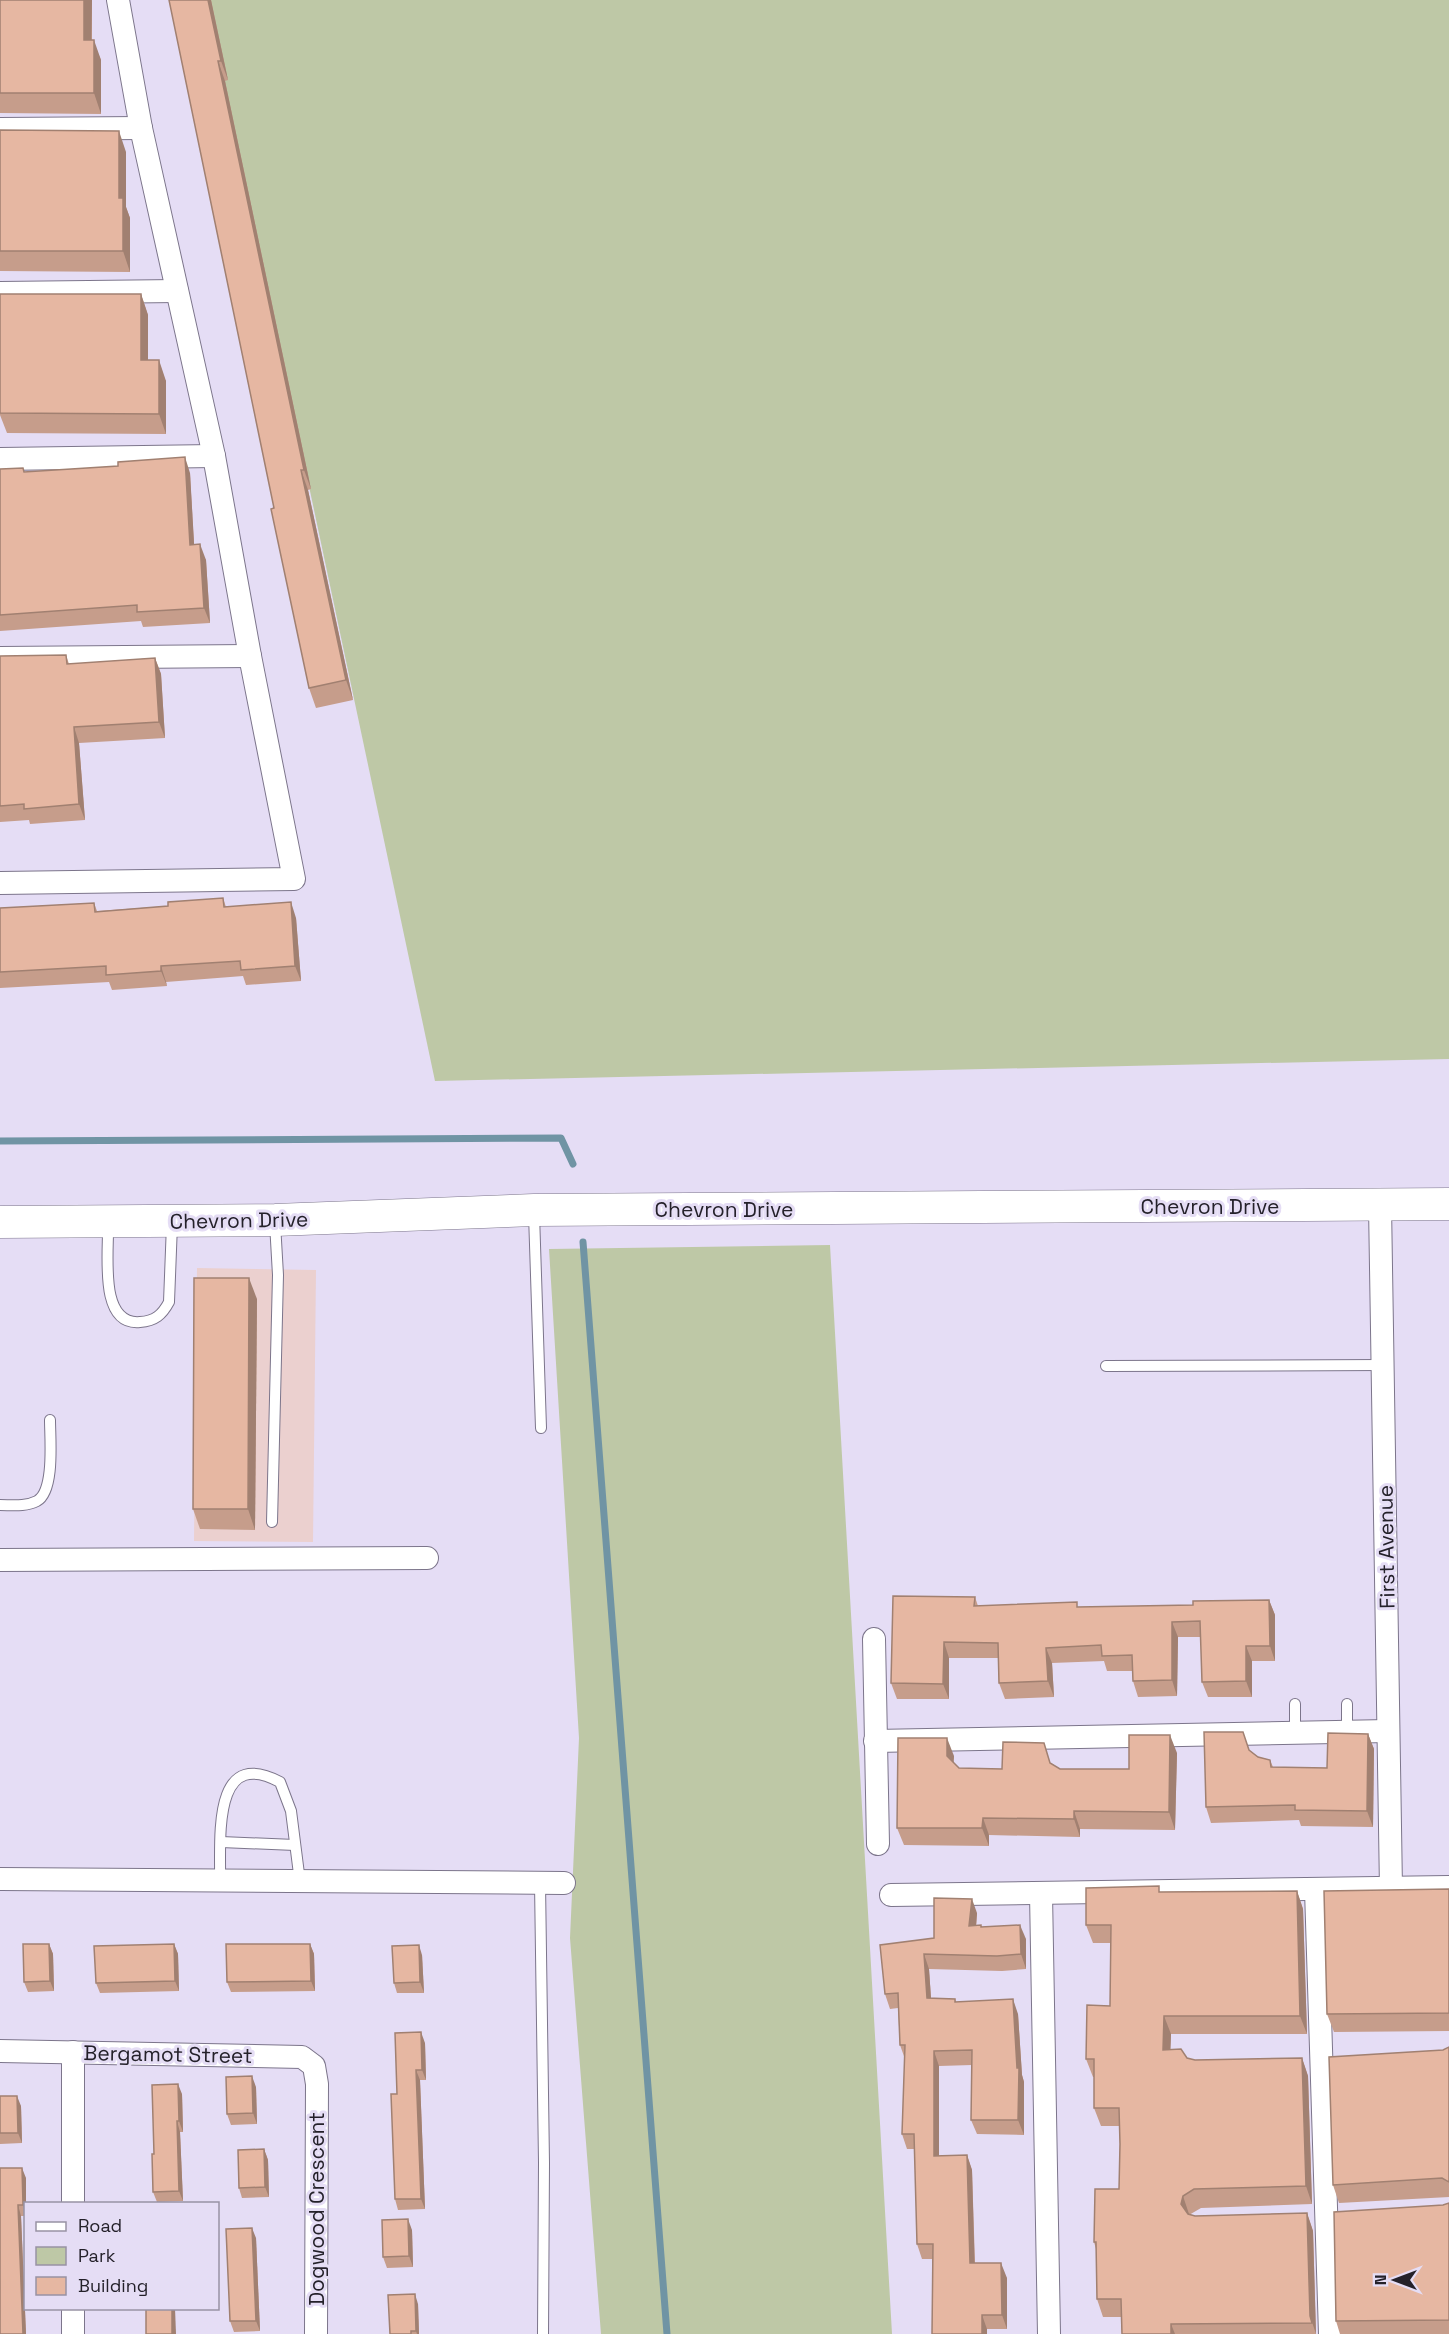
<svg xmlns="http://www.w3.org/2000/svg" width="1449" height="2334" font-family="'Space Grotesk',sans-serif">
  <rect width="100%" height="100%" fill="#e5ddf5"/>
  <polygon fill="#ebd0cf" points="197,1268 316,1270 313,1542 194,1541"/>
  <g fill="#bec8a6">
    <polygon points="206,0 1449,0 1449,1059 435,1081"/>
    <polygon points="830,1245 892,2334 601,2334 570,1938 579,1738 549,1249"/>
  </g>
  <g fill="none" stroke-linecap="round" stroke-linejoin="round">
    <g stroke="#7094a4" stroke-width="7">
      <polyline points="0,1141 561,1138 573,1164"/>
      <polyline points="583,1242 667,2334"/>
    </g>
    <g stroke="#7c758b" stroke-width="12">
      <g id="lane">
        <polyline points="534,1214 541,1428"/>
        <path d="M 108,1224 C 109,1252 98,1326 140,1322 C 155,1321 162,1315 169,1302 L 172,1224"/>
        <polyline points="1106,1366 1383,1365"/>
        <path d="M 0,1505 C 12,1505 25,1507 37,1501 C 55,1491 50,1438 50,1420"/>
        <polyline points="272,1522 278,1275 275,1223"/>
        <polyline points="1295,1704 1295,1733"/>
        <polyline points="1347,1704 1347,1731"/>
        <polyline points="221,1842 295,1845"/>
        <path d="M 220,1881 C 221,1841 211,1745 280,1782 L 291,1811 L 300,1882"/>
        <polyline points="540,1883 544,2163 543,2334"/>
      </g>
    </g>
    <g stroke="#7c758b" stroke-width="24">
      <g id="street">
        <polyline points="0,129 141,128"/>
        <polyline points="0,293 177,291"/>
        <polyline points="0,459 214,456"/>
        <polyline points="0,658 250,656"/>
        <polyline points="0,883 294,879 250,656 214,456 141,128 118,0"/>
        <polyline points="1380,1205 1391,1889"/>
        <polyline points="0,1560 427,1558"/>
        <polyline points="874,1639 878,1844"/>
        <polyline points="875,1741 1388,1731"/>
        <polyline points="0,1879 564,1883"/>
        <polyline points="1316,1890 1330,2334"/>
        <polyline points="1041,1894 1049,2334"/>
        <polyline points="891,1895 1449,1887"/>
        <polyline points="0,2051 302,2057 314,2066 317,2084 316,2334"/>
        <polyline points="73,2052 73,2204"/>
        <polyline points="73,2308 73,2334"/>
      </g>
    </g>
    <g stroke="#7c758b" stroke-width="33">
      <polyline id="secondary" points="0,1222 275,1220 534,1210 1449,1204"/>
    </g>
    <use href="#lane" stroke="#fff" stroke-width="10"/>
    <use href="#street" stroke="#fff" stroke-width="22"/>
    <use href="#secondary" stroke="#fff" stroke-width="32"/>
  </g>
  <g fill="#c69d8b">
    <polygon points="0,0 92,0 92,40 101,60 101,114 0,113"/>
    <polygon points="169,0 211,0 228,80 225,81 311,489 308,490 353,700 316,708 309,688 274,508"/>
    <polygon points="0,130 126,152 126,207 130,218 130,272 0,271"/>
    <polygon points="0,294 141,294 148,315 148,360 166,381 166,434 7,433 0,415"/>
    <polygon points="0,469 25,472 190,473 194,544 206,560 210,623 143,627 141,621 0,631"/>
    <polygon points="66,655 69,664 155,658 161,674 165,738 79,743 85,820 30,824 29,820 0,822 0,656"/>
    <polygon points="223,898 226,907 296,918 301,981 246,985 243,976 166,982 167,986 112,990 109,982 0,988 0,908 94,903 97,911 168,906"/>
    <polygon points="257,1299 255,1530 200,1529 193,1509"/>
    <polygon points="975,1597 978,1606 1079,1607 1193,1605 1269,1600 1275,1615 1275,1661 1252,1661 1252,1697 1208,1697 1202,1682 1201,1637 1178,1637 1177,1696 1138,1697 1133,1681 1132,1671 1107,1671 1104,1661 1052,1663 1054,1697 1005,1699 999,1683 998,1658 949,1658 949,1699 897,1699 891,1683"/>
    <polygon points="1368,1734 1374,1749 1373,1827 1301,1826 1299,1820 1211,1823 1206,1807 1250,1751 1258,1757 1270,1760 1273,1767 1327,1768"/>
    <polygon points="1177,1753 1175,1830 1080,1829 1080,1837 989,1835 989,1846 904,1845 897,1828 954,1756 953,1762 959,1768 1002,1769 1051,1763 1060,1769 1129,1769"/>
    <polygon points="1449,1889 1449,2031 1334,2032 1327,2014"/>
    <polygon points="1297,1891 1303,1909 1307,2034 1171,2034 1170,2049 1187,2058 1195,2060 1302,2058 1308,2076 1312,2204 1201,2208 1189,2215 1195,2216 1307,2213 1313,2231 1316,2334 1122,2334 1121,2317 1103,2317 1097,2299 1096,2249 1094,2242 1119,2189 1120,2144 1119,2126 1101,2126 1094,2108 1094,2077 1093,2077 1086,2059 1110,2006 1111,1943 1093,1943 1086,1925 1161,1892"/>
    <polygon points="977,1913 976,1926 981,1925 981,1927 1026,1939 1026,1969 1002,1971 929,1969 931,1998 955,1999 956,2002 1018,2014 1022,2075 1024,2082 1024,2135 977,2134 971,2120 972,2065 939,2066 939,2156 967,2155 972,2170 975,2263 1007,2278 1007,2329 987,2329 987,2334 932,2334 932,2259 922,2259 917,2244 915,2149 907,2149 902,2134 905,2059 900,2045 898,2008 890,2009 885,1994 934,1938"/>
    <polygon points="49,1944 53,1954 54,1991 28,1992 24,1982"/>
    <polygon points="174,1944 178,1954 179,1991 100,1993 96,1983"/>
    <polygon points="310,1944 314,1954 315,1991 231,1992 227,1982"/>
    <polygon points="422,1955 424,1993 397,1993 394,1983"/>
    <polygon points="425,2043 426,2080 420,2080 425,2209 398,2210 395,2199 397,2094"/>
    <polygon points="1449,2047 1449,2197 1339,2203 1333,2185 1443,2050"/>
    <polygon points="256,2087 257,2124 231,2125 227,2114"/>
    <polygon points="182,2094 183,2132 180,2132 183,2201 157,2202 153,2192 154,2154"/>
    <polygon points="0,2096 21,2106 22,2143 0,2144"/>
    <polygon points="264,2149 268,2160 269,2197 242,2198 239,2188"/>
    <polygon points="0,2168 26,2178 26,2216 21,2216 26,2334 0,2334"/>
    <polygon points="1449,2203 1449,2334 1340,2334 1336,2321 1443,2205"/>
    <polygon points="412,2230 413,2267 387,2268 383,2257"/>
    <polygon points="256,2238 260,2331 234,2332 230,2321"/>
    <polygon points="418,2304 419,2334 390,2334"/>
  </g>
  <g fill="#a18071">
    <polygon points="84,0 92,0 91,60 84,40"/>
    <polygon points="208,0 211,0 228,80 221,61"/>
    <polygon points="94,40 101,60 101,114 94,93"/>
    <polygon points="218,61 225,81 311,489 304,470"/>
    <polygon points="119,131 126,152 126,207 130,218 130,272 123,251 119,198"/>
    <polygon points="141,294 148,315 148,381 141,360"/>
    <polygon points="159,360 166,381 166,434 159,414"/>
    <polygon points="185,457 190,473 195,560 190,545"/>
    <polygon points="301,470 308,490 353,700 346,680"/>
    <polygon points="200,544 206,560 210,623 204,608"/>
    <polygon points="155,658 161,674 165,738 159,722"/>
    <polygon points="74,727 79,743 85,820 79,804"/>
    <polygon points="291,902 296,918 301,981 295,966"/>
    <polygon points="161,966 166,982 167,986 161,971"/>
    <polygon points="249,1278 257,1299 255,1530 248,1509"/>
    <polygon points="1269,1600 1275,1615 1275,1661 1270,1646"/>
    <polygon points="1172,1622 1178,1637 1177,1696 1172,1680"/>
    <polygon points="944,1642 949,1658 949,1699 943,1684"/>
    <polygon points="1246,1646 1252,1661 1252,1697 1246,1681"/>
    <polygon points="1046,1648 1052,1663 1054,1697 1048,1681"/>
    <polygon points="1368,1734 1374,1749 1373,1827 1367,1811"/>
    <polygon points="1170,1735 1177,1753 1175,1830 1169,1812"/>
    <polygon points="947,1738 954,1756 953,1774 947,1756"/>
    <polygon points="1074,1811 1080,1829 1080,1837 1074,1819"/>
    <polygon points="983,1818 989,1835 989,1846 982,1828"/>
    <polygon points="1297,1891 1303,1909 1307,2034 1300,2016"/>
    <polygon points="972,1899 977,1913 975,1941 969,1926"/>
    <polygon points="1020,1925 1026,1939 1026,1969 1021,1954"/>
    <polygon points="49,1944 53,1954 54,1991 50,1981"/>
    <polygon points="174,1944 178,1954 179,1991 175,1981"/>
    <polygon points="310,1944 314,1954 315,1991 311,1981"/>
    <polygon points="419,1945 422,1955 424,1993 420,1982"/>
    <polygon points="924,1954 929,1969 932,2013 927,1998"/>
    <polygon points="1013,1999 1018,2014 1022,2075 1024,2082 1024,2135 1018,2120"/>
    <polygon points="1164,2016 1171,2034 1170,2068 1163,2050"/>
    <polygon points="421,2032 425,2043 426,2080 422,2070"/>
    <polygon points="934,2051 939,2066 939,2171 934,2156"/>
    <polygon points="1302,2058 1308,2076 1312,2204 1306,2186"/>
    <polygon points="416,2070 420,2080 425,2209 421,2199"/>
    <polygon points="252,2076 256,2087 257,2124 253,2113"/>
    <polygon points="178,2084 182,2094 183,2132 179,2121"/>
    <polygon points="17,2096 21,2106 22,2143 18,2133"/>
    <polygon points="177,2121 180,2132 183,2201 179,2191"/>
    <polygon points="264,2149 268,2160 269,2197 265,2187"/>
    <polygon points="967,2155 972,2170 975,2278 970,2263"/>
    <polygon points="22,2168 26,2178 26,2212 23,2205"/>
    <polygon points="1183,2196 1189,2214 1188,2222 1181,2204"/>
    <polygon points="18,2205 21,2216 26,2334 23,2334"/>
    <polygon points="1307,2213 1313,2231 1316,2334 1310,2316"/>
    <polygon points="408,2219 412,2230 413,2267 409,2256"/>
    <polygon points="252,2228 256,2238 260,2331 256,2321"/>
    <polygon points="1001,2263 1007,2278 1007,2329 1002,2315"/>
    <polygon points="415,2294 418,2304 419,2334 417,2334 416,2331"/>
    <polygon points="172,2308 175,2308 176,2334 172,2334"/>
    <polygon points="982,2315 987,2329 987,2334 982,2334"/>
    <polygon points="1171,2324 1175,2334 1171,2334"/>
  </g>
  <g fill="#e6b7a2" stroke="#a18071" stroke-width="1.5">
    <polygon points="0,0 84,0 84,40 94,40 94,93 0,93"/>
    <polygon points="169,0 208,0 221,61 218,61 304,470 301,470 346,680 309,688 271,509 274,508"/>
    <polygon points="0,130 119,131 119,198 123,198 123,251 0,251"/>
    <polygon points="0,294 141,294 141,360 159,360 159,414 0,413"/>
    <polygon points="185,457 190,545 200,544 204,608 137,612 137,605 0,615 0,469 23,468 24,472 118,466 118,462"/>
    <polygon points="66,655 67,664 155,658 159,722 74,727 79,804 24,809 24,804 0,806 0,656"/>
    <polygon points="223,898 224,907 291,902 295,966 241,970 240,961 161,966 161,971 106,975 106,966 0,972 0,908 94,903 95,912 168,906 168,902"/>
    <polygon points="194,1278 249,1278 248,1509 193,1509"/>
    <polygon points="893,1596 975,1597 974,1606 1077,1602 1077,1607 1193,1605 1193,1601 1269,1600 1270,1646 1246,1646 1246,1681 1202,1682 1200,1621 1172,1622 1172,1680 1133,1681 1132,1655 1102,1656 1101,1645 1046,1648 1048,1681 999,1683 998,1643 944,1642 943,1684 891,1683"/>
    <polygon points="1204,1732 1243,1732 1249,1750 1258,1757 1270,1760 1271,1767 1327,1768 1328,1733 1368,1734 1367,1811 1295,1810 1295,1805 1206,1807"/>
    <polygon points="1129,1735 1170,1735 1169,1812 1074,1811 1074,1819 983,1818 982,1828 897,1828 898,1738 947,1738 947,1756 959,1768 1002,1769 1003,1742 1044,1743 1050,1763 1060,1769 1129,1769"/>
    <polygon points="1159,1886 1159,1892 1297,1891 1300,2016 1164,2016 1163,2050 1181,2049 1187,2058 1195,2060 1302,2058 1306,2186 1194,2189 1183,2196 1181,2204 1188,2214 1195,2216 1307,2213 1310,2316 1312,2323 1171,2324 1171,2334 1122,2334 1121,2299 1097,2299 1096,2242 1094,2242 1095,2189 1119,2189 1120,2144 1119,2108 1094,2108 1094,2059 1086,2059 1087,2005 1110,2006 1111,1925 1086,1925 1086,1888"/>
    <polygon points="1449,1889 1449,2013 1327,2014 1324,1891"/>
    <polygon points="934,1898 972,1899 969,1926 981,1925 981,1927 1020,1925 1021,1954 997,1956 924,1954 927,1998 955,1999 955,2002 1013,1999 1017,2068 1019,2068 1018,2120 971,2120 972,2050 934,2051 934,2156 967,2155 970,2263 1001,2263 1002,2315 982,2315 982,2334 932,2334 933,2244 917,2244 914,2134 902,2134 905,2045 900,2045 898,1993 885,1994 880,1945 934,1938"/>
    <polygon points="23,1944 49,1944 50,1981 24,1982"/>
    <polygon points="174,1944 175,1981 96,1983 94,1946"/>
    <polygon points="226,1944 310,1944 311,1981 227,1982"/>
    <polygon points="419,1945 420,1982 394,1983 392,1946"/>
    <polygon points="421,2032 422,2070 416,2070 421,2199 395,2199 391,2094 397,2094 395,2033"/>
    <polygon points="1449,2047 1449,2182 1442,2178 1333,2185 1329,2057 1443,2050"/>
    <polygon points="252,2076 253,2113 227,2114 226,2077"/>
    <polygon points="178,2084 179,2121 177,2121 179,2191 153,2192 152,2154 154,2154 152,2085"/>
    <polygon points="0,2096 17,2096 18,2133 0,2133"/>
    <polygon points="264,2149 265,2187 239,2188 238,2150"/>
    <polygon points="0,2168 22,2168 23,2205 18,2205 23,2334 0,2334"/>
    <polygon points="1449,2203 1449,2320 1336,2321 1334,2212 1443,2205"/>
    <polygon points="408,2219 409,2256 383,2257 382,2220"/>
    <polygon points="252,2228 256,2321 230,2321 226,2229"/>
    <polygon points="415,2294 416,2331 411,2331 411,2334 390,2334 388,2295"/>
    <rect x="146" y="2308" width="26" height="26"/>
  </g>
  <g text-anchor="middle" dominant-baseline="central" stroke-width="6" stroke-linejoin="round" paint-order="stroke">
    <g font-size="21" fill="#24212a" stroke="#e5ddf5">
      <text x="1210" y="1206">Chevron Drive</text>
      <text x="724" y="1209">Chevron Drive</text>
      <text transform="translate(239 1220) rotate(-1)">Chevron Drive</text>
      <text transform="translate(1386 1547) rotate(-91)">First Avenue</text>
      <text transform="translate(168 2054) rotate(1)">Bergamot Street</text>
      <text transform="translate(316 2209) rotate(-90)">Dogwood Crescent</text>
    </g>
  </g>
  <rect x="24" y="2202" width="195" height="108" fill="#e5ddf5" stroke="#9892a4" stroke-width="1.5"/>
  <rect x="36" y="2222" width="30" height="9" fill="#ffffff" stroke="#9892a4" stroke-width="1.5"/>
  <text x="78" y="2232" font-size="18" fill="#24212a">Road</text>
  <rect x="36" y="2247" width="30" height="18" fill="#bec8a6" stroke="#9892a4" stroke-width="1.5"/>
  <text x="78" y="2262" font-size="18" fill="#24212a">Park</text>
  <rect x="36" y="2277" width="30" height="18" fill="#e6b7a2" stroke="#9892a4" stroke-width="1.5"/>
  <text x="78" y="2292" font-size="18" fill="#24212a">Building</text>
  <g transform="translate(1395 2280) rotate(270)" stroke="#e5ddf5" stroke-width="4.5" paint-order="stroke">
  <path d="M0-4.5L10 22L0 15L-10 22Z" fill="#24212a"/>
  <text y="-9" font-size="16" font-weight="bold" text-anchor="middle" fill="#24212a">N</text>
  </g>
</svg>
